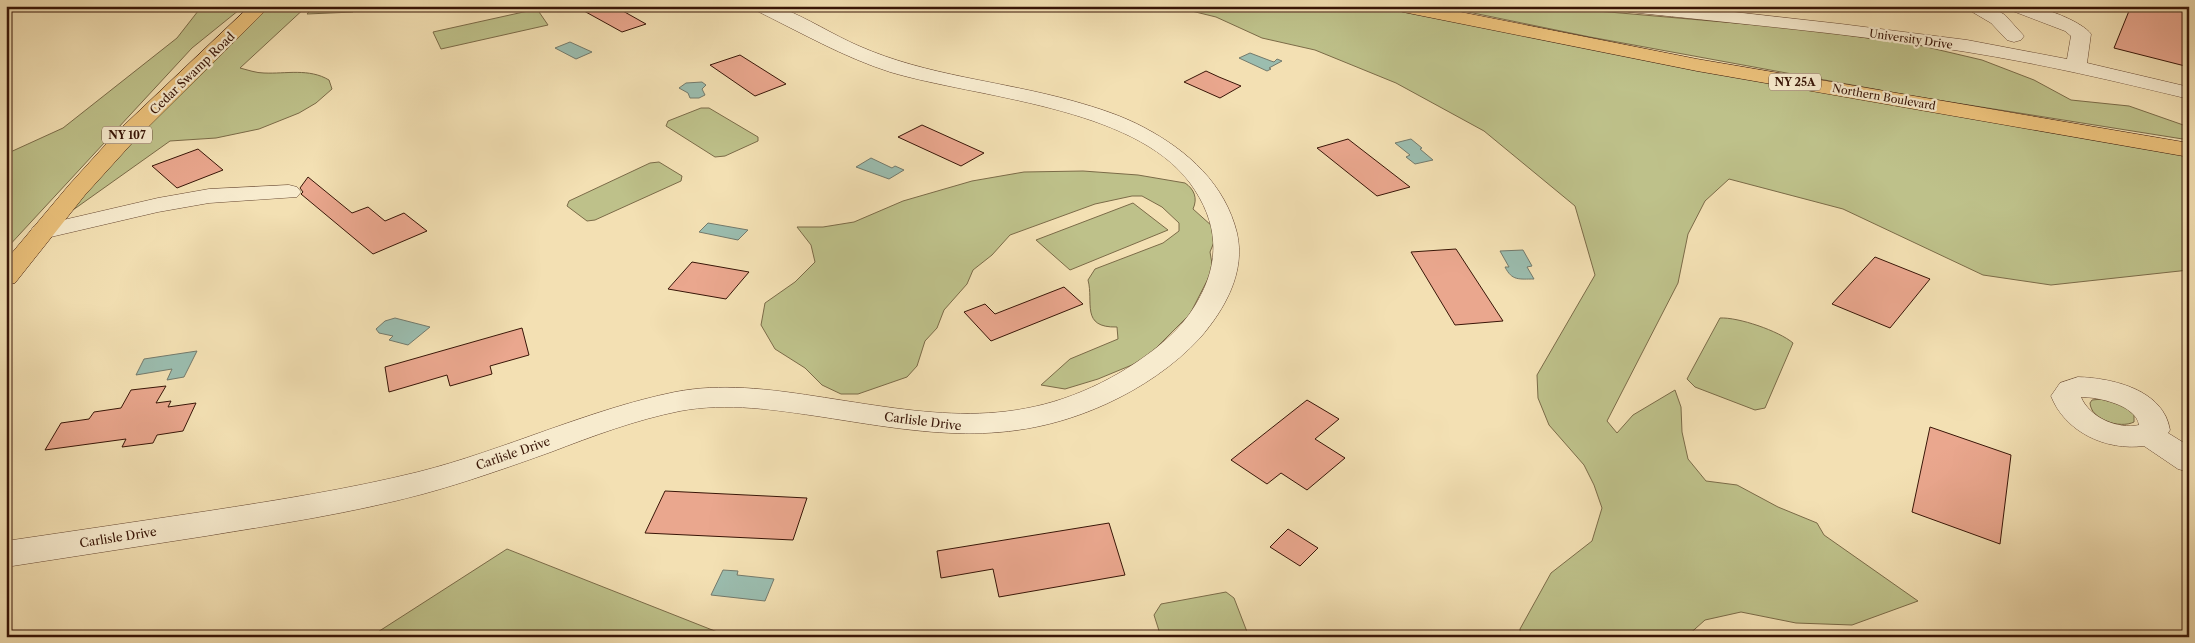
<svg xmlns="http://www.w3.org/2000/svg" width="2195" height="643" font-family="'Libre Caslon Text',serif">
  <rect width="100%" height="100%" fill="#f3e0b3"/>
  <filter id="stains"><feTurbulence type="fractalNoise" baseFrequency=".004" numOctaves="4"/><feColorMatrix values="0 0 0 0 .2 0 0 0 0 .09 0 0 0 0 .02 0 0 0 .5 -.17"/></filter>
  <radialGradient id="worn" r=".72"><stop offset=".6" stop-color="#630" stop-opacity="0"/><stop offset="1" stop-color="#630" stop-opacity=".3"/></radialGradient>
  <g fill="#bec18a" stroke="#7b6b48">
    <polygon points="202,6 244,6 192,48 6,249 6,154 63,128 177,38"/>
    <path d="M 261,6 L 307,6 L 240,68 C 248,70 256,73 264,73 C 286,74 309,68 329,80 L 332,89 L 316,103 L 299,113 L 259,129 L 216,138 L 170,141 L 42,232 Z"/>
    <polygon points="314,6 358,6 353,12 307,14"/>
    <polygon points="1171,6 1403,6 2189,150 2189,270 2051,285 1983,275 1843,209 1729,179 1705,201 1688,234 1678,283 1607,421 1617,433 1633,415 1675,390 1681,407 1682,432 1688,459 1706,481 1737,485 1778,507 1817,523 1824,535 1918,601 1852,625 1796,623 1741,612 1705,620 1686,637 1520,637 1520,629 1551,573 1592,541 1602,508 1594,485 1584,465 1549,425 1538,398 1537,375 1595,275 1575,206 1484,131 1396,83 1315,50 1262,38 1216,17"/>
    <polygon points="1439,6 1540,6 1804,29 1918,45 1982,60 2034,80 2071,100 2129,106 2189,127 2189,140 1912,96 1590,37"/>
    <polygon points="537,9 548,25 441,49 433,32"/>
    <polygon points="701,108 709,108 758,137 758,141 725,156 715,157 666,126 668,121"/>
    <polygon points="659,162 682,176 681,181 595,220 587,221 567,206 569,201 650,163"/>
    <path d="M 1083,171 L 1138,175 L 1185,183 C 1194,189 1198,198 1193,209 L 1212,226 L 1214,242 L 1210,252 L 1213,269 L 1190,314 L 1144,360 L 1098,379 L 1065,389 L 1041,385 L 1070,359 L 1118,339 L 1117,327 C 1080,328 1094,302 1088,280 L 1095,269 L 1163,243 L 1179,231 L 1179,223 L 1162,207 L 1142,196 L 1132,196 L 1095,204 L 1010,235 L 992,255 L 973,270 L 967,284 L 944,310 L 937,328 L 925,341 L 917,366 L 907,377 L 858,394 L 841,394 L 822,385 L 805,368 L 775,349 L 761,325 L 765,303 L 795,282 L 815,262 L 811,245 L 797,227 L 823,227 L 854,222 L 903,201 L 972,181 L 1024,172 Z"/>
    <polygon points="1133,203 1168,230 1070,270 1036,240"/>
    <path d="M 1720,318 C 1738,317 1779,331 1793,343 L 1765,408 L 1755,410 L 1695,387 L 1687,379 Z"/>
    <path d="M 2102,399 L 2124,406 L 2134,415 L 2134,422 C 2120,429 2091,420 2090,403 L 2092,400 Z"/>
    <polygon points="507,549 730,637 370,637"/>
    <polygon points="1226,592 1234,598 1249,637 1161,637 1154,615 1161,604"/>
  </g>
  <g fill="#9bbdaf" stroke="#737a6c">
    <polygon points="570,42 592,52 576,59 555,48"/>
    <polygon points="1250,53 1271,61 1274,62 1277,59 1282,61 1269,68 1271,69 1267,71 1239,58"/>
    <polygon points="702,82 706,85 702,89 705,95 699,98 690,98 688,93 679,88 686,83"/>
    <polygon points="1411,139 1422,148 1420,149 1433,160 1415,164 1406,157 1410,155 1395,143"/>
    <polygon points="871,158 892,168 895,166 904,170 889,179 856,167"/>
    <polygon points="708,223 748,230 738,240 699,232"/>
    <path d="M 1523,250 L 1532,266 L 1527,267 L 1534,279 C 1519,279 1512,281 1505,267 L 1509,267 L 1500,251 Z"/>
    <polygon points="395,318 430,327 408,345 389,340 393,336 379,333 376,329 385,321"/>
    <polygon points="197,351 184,377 167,380 172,369 136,375 144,359"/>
    <polygon points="723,570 738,571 737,575 774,579 765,601 711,595"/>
  </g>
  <g fill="#eaa78e" stroke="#381507">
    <polygon points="575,6 614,6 646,24 622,32"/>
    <polygon points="2131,6 2178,6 2177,9 2189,12 2189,67 2114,48"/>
    <polygon points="740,55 786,84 755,96 710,65"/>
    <polygon points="1206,71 1219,77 1241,86 1220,98 1184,82"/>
    <polygon points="922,125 984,153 961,166 898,137"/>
    <polygon points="1348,139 1410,187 1377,196 1317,148"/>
    <polygon points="198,149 223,170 177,188 152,166"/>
    <polygon points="308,177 352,213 368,207 385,221 404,213 427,231 373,254 301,194 303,192 300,188"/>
    <polygon points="1456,249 1503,321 1455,325 1411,252"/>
    <polygon points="1875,257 1930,279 1890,328 1832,304"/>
    <polygon points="692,262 749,272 726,299 668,289"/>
    <polygon points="1064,287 1083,304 991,341 964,312 985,304 995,314"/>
    <polygon points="522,328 529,355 490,366 492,374 450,386 447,375 389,392 385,367"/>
    <polygon points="166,386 156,403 171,401 168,407 196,403 183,431 157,435 153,443 122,447 126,439 45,450 61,423 89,419 94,412 121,408 131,390"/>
    <polygon points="1307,400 1339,419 1315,439 1345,458 1307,490 1281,473 1267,484 1231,460"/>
    <polygon points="1930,427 2011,455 2000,544 1912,512"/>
    <polygon points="665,491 807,498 793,540 645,533"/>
    <polygon points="1109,523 1125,575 999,597 993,569 941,578 937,551"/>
    <polygon points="1288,529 1318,548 1300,566 1270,547"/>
  </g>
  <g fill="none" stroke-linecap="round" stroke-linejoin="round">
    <g stroke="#674832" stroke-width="1">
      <g id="minor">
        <path d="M 753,6 C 763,6 772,5 781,8 C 808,18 833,35 859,46 C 927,76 1002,81 1073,101 C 1098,108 1123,116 1145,128 C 1188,151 1225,184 1237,233 C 1246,272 1225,309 1200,338 C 1174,366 1141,388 1106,404 C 1007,449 925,433 823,417 C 776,410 727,402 680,411 C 635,420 593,436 551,452 C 509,467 467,482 423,494 C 352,513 279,524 206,536 C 139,546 73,557 6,567 L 6,541 C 74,531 141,521 208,511 C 279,500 349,489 418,472 C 505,450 587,410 675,392 C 721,383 768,389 814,396 C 927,413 1015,434 1121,372 C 1149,355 1179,333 1196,304 C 1221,262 1219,223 1190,183 C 1133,106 977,98 890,72 C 843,57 800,32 755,10 Z"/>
        <path d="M 1620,6 L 1681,6 L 1841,24 L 1967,40 L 2067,59 L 2071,36 L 2065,31 L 2010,10 L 2008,6 C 2017,6 2027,5 2035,7 C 2050,10 2082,22 2091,34 L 2087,63 L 2189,87 L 2189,99 C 2115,81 2042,64 1967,52 C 1855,34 1742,24 1629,12 L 1622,10 Z"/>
        <polygon points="1967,6 1990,6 2005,15 2024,36 2021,40 2014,42 2007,40 1991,23 1969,10"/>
        <polygon points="289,185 297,187 301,192 297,197 209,203 158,212 42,239 33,237 30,232 33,227 158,198 209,189"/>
        <path d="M 2078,377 C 2113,378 2164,390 2170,430 L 2168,433 L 2189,446 L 2189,472 L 2178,469 L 2144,446 C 2106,451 2065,432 2051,396 L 2060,383 ZM 2081,397 C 2098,397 2136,405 2139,425 C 2118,430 2089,417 2081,397 Z"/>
      </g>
    </g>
    <g stroke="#381507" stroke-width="1">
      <g id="major">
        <polygon points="250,6 270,6 134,141 85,195 15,283 6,285 6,260 69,185 118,131"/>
        <polygon points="1394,6 1430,6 1697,59 2189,143 2189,157 1697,71 1403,12 1396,10"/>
      </g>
    </g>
    <use href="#minor" fill="#f7ebce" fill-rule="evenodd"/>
    <use href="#major" fill="#eac07a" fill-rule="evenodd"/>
  </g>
  <g text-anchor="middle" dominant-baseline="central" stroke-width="4.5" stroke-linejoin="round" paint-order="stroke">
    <g font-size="11" fill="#381507" stroke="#f7ebce">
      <text transform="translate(1911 39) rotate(8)">University Drive</text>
      <text transform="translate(1884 97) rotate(10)">Northern Boulevard</text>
    </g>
    <g fill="#f7ebce" stroke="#715543" stroke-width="1">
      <rect x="1769" y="73.5" width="52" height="17" rx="4"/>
      <rect x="102" y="126.5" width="50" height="17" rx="4"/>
    </g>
    <g font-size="11" font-weight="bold" fill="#381507">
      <text x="1795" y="82">NY 25A</text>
      <text x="127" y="135">NY 107</text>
    </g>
    <g font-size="12" fill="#381507" stroke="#f7ebce">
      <text transform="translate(192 73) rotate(-44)">Cedar Swamp Road</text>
      <text transform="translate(923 421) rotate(7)">Carlisle Drive</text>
      <text transform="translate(513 453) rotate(-19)">Carlisle Drive</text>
      <text transform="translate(118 537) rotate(-9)">Carlisle Drive</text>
    </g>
  </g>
  <rect width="2195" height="643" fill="none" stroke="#f3e0b3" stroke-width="25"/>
  <rect x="8" y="8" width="2180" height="628" fill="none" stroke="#381507" stroke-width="2.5"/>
  <rect x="12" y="12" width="2170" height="618" fill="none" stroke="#381507"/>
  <rect width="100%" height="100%" filter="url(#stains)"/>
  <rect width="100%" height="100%" fill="url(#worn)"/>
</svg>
